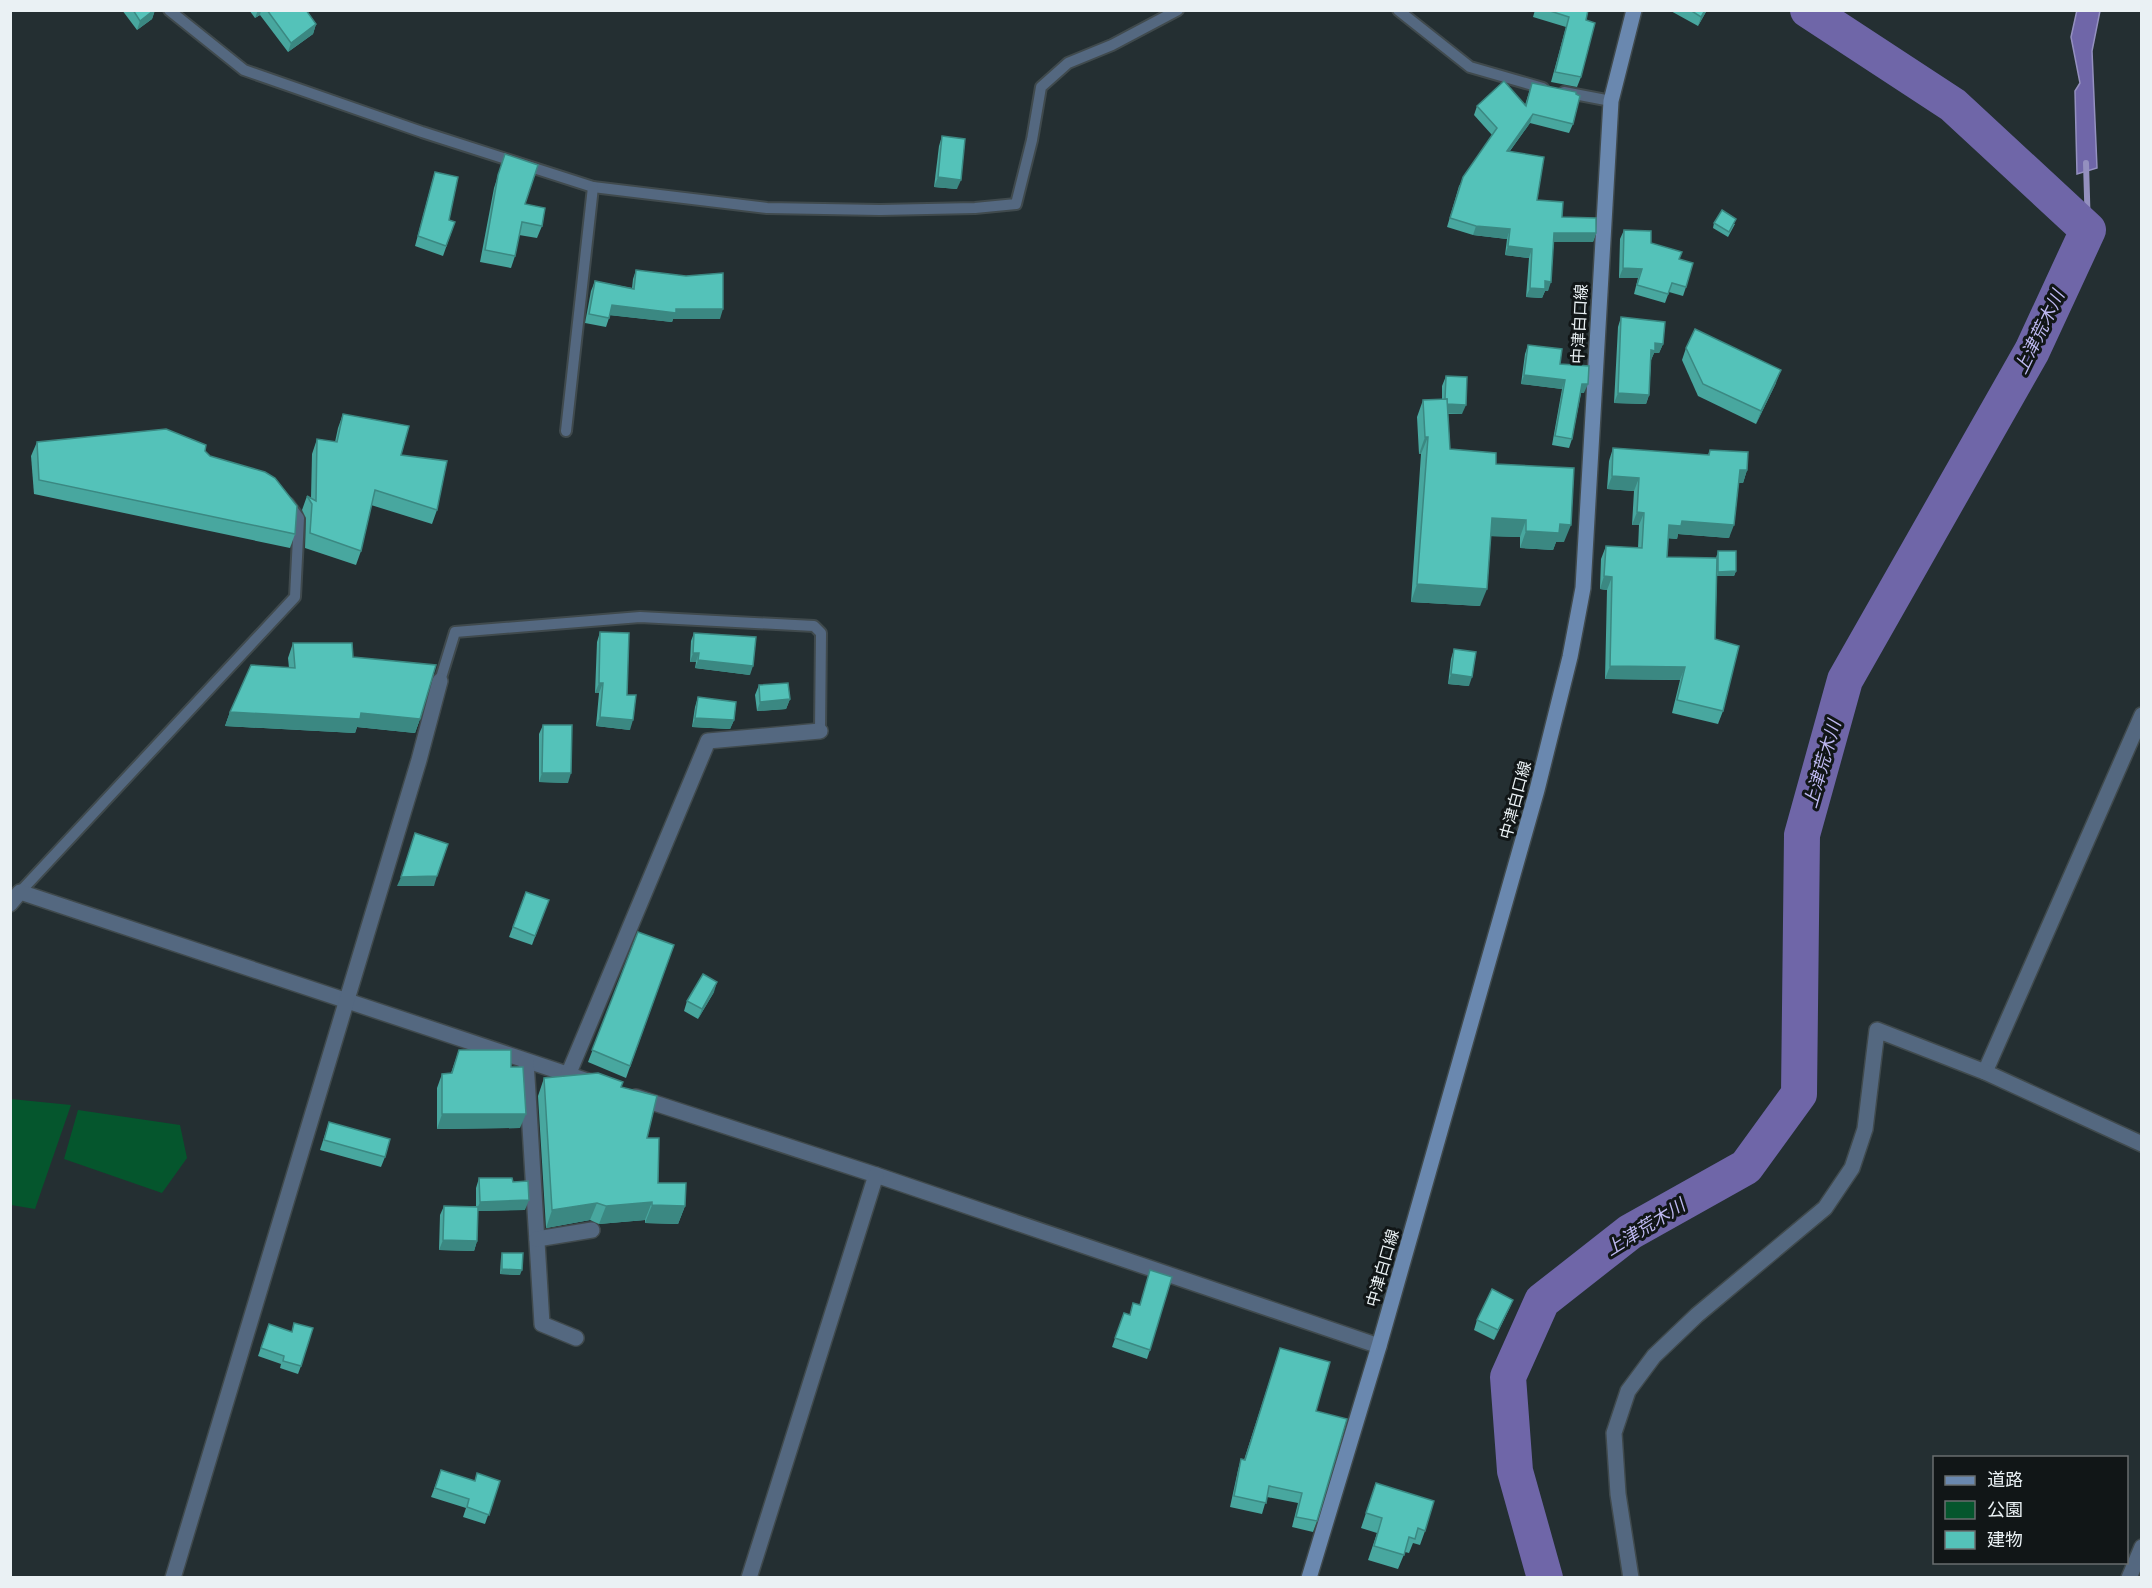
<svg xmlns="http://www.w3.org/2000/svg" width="2152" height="1588" font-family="'Archivo Narrow','Noto Sans JP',sans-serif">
  <rect width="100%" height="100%" fill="#242f32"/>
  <g fill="#05562d">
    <polygon points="11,1099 71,1105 35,1209 11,1205"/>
    <polygon points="78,1110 180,1125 187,1158 162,1193 64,1159"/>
  </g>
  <polygon fill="#6f66a8" stroke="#9490bf" stroke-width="1.5" points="2077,10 2100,11 2092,51 2097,168 2077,174 2075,91 2080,83 2071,37"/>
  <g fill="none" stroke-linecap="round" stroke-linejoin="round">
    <polyline stroke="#9490bf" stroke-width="6" points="2086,163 2088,230"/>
    <polyline stroke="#6f66a8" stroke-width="36" points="1545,1578 1515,1471 1508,1377 1542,1301 1630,1232 1746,1167 1799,1094 1802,835 1845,680 2032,351 2088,230 1953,105 1808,10"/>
    <g stroke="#404a4d" stroke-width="14">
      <g id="service">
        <polyline points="169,10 244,70 422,132 593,187 767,208 880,210 975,208 1016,204 1032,140 1041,87 1068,63 1112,45 1178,10"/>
        <polyline points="1398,10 1470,67 1543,88"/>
        <polyline points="1564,92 1611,101"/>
        <polyline points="566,431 593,187"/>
        <polyline points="440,681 455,632 640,617 814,626 821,633 820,731"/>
        <polyline points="20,892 295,597 299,518 288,503"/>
      </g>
    </g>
    <g stroke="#404a4d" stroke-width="18">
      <g id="minor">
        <polyline points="10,904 20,892 591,1082"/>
        <polyline points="526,1061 542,1324 576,1338"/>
        <polyline points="1985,1072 2142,715"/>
        <polyline points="568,1075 708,741 820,731"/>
        <polyline points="636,1097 876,1175 1379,1346"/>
        <polyline points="537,1239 592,1230"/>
        <polyline points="173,1578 419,760 440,681"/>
        <polyline points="749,1578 876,1175"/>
        <polyline points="1631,1578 1618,1494 1614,1433 1628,1391 1654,1356 1697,1315 1825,1208 1852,1168 1865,1129 1877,1030 1985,1072 2142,1144"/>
        <polyline points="2129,1578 2142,1547"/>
      </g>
    </g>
    <g stroke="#404a4d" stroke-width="18">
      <polyline id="secondary" points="1309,1578 1379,1346 1537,790 1570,657 1583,588 1611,101 1634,10"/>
    </g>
    <use href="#service" stroke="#546880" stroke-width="10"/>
    <use href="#minor" stroke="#546880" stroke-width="15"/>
    <use href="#secondary" stroke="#6a88af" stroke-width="15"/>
  </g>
  <g fill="#48a79f">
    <polygon points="122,10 155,10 152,19 137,30"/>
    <polygon points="249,10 306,10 316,24 313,34 288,52 260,15 255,18"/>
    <polygon points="1535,10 1588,10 1586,20 1581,77 1577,87 1551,82 1566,27 1533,17"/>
    <polygon points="1669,10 1707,10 1698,26"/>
    <polygon points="1532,83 1573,124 1569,133 1530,123 1510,151 1537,200 1562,217 1596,233 1593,242 1554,242 1548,291 1545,291 1542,298 1526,297 1529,258 1505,255 1507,239 1473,235 1447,227 1459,186 1492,135 1474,115 1477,106 1525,105"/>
    <polygon points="942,136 957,189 934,187 939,146"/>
    <polygon points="505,154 525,204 542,226 537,238 519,235 515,256 511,268 480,262 494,188"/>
    <polygon points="435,172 449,220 455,222 443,256 415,246 432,182"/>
    <polygon points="1714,223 1735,224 1728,237 1713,228"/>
    <polygon points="1624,230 1651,243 1679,259 1686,287 1683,296 1669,292 1665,303 1634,294 1638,278 1619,278 1620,239"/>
    <polygon points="636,270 720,319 673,319 672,322 610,315 606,327 585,323 591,291 595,281 632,288 633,279"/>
    <polygon points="1621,317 1663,344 1659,353 1654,353 1651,360 1649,395 1646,404 1614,403 1618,327"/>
    <polygon points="1528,345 1560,364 1584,393 1581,393 1572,439 1569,448 1552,445 1562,389 1521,384 1525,354"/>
    <polygon points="1686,348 1776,383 1756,424 1698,396 1682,360"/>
    <polygon points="1446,376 1462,414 1448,414 1450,449 1496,464 1564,542 1556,542 1553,550 1520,548 1520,537 1490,536 1480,606 1411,602 1421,454 1419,454 1417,417 1423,400 1442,399 1442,386"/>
    <polygon points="343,414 401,455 437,510 432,524 371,505 361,551 356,565 305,548 306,518 302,510 307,496 311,498 312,454 317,439 335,442 338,428"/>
    <polygon points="37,442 205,451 295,534 290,548 34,494 31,456"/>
    <polygon points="1613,448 1708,455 1710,450 1747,470 1743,483 1738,483 1729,538 1678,534 1677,539 1668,538 1667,557 1716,558 1718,551 1736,571 1734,576 1717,576 1715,639 1723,711 1718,724 1672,713 1680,680 1605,679 1607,590 1600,589 1601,559 1606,546 1638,548 1639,525 1632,525 1634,491 1607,489 1609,461"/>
    <polygon points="600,632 627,695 630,730 596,726 599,693 595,693 597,642"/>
    <polygon points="694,633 750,675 695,668 696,662 690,662 691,641"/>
    <polygon points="293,643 353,657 420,719 415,733 357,727 355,733 225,726 230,712 289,668 288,658"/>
    <polygon points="1454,649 1469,686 1448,684 1451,659"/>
    <polygon points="759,685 790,699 786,709 757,711 755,695"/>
    <polygon points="698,697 734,720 730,729 692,727 695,707"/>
    <polygon points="543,725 568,783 539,782 539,734"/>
    <polygon points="526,892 549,900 532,945 509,937"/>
    <polygon points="638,932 674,945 626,1078 588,1062"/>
    <polygon points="714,992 698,1019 684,1011 687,1001"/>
    <polygon points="459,1050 511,1067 520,1128 437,1129 437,1088 442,1074 451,1073"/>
    <polygon points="544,1078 621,1087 647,1138 658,1183 685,1206 678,1224 645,1223 645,1220 599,1224 590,1220 546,1228 538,1096"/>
    <polygon points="329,1122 385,1157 381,1167 320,1150"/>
    <polygon points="479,1178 525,1210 478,1211 477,1241 474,1251 439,1250 440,1215 444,1206 476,1206 476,1188"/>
    <polygon points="502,1253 520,1275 500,1274 501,1257"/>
    <polygon points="1513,1300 1509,1309 1494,1340 1474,1330 1477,1320"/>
    <polygon points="1124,1313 1150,1350 1147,1359 1112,1347"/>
    <polygon points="269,1324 301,1366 298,1374 280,1368 281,1364 258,1356"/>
    <polygon points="1280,1348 1316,1411 1317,1521 1313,1532 1292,1527 1298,1503 1267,1497 1262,1514 1230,1507 1238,1470 1241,1459 1244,1460"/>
    <polygon points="441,1470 475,1481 500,1481 485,1524 463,1517 466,1508 431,1497"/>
    <polygon points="1376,1483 1425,1531 1420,1545 1413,1543 1409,1553 1405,1552 1398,1569 1368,1560 1377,1533 1361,1528"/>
  </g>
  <g fill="#3b8882">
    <polygon points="154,10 155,10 152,19 137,30 140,21"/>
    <polygon points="258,10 261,10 260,15 255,18"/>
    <polygon points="1705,10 1707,10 1698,26 1701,17"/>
    <polygon points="316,24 313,34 288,52 291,43"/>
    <polygon points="1533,114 1530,123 1503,160 1507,151"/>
    <polygon points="938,177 961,180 957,189 934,187"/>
    <polygon points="1476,226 1510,229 1507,239 1473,235"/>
    <polygon points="1554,233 1596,233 1593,242 1551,242"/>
    <polygon points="1508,246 1532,249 1529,258 1505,255"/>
    <polygon points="1623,268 1642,269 1638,278 1619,278"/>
    <polygon points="1545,281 1551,282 1548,291 1545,291 1542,298 1526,297 1530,288"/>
    <polygon points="612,305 676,309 723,309 720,319 673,319 672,322 608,315"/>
    <polygon points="1655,343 1663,344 1659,353 1654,353 1651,360 1648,360 1651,350"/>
    <polygon points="1781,370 1776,383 1756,424 1761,411"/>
    <polygon points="1524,375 1565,380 1562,389 1521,384"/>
    <polygon points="1582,384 1588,384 1584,393 1579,393"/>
    <polygon points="1618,393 1649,395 1646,404 1614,403"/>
    <polygon points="1444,404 1466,405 1462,414 1441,413"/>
    <polygon points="1425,437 1428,437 1421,454 1419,454"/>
    <polygon points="1740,470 1747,470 1743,483 1735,483"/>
    <polygon points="1612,476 1639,478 1634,491 1607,489"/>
    <polygon points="1637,512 1644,513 1639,525 1632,525"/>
    <polygon points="1492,518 1526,520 1520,537 1485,536"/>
    <polygon points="1682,521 1734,525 1729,538 1678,534 1677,539 1664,538 1669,525"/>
    <polygon points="1560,524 1571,525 1564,542 1556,542 1553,550 1520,548 1526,531"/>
    <polygon points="1736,571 1734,576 1717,576 1718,572"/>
    <polygon points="1604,576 1612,577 1607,590 1600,589"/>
    <polygon points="1417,584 1487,589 1480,606 1411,602"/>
    <polygon points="693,653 699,653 696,662 690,662"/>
    <polygon points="698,660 753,666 750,675 695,668"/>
    <polygon points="1610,666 1685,667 1680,680 1605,679"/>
    <polygon points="1451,674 1472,677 1469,686 1448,684"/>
    <polygon points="599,683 603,683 599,693 595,693"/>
    <polygon points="790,699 786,709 757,711 760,702"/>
    <polygon points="230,712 361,713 420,719 415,733 357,727 355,733 225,726"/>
    <polygon points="600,717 633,720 630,730 596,726"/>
    <polygon points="695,718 734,720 730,729 692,727"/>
    <polygon points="542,773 571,773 568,783 539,782"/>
    <polygon points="437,876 434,886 397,886 401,877"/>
    <polygon points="717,982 714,992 698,1019 702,1009"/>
    <polygon points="442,1114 526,1114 520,1128 437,1129"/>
    <polygon points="529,1200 525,1210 476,1211 480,1202"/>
    <polygon points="652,1202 645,1220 599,1224 606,1206"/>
    <polygon points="597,1203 590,1220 546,1228 552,1210"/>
    <polygon points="652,1205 685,1206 678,1224 645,1223"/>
    <polygon points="443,1240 477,1241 474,1251 439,1250"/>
    <polygon points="502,1269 522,1270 520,1275 500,1274"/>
    <polygon points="1513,1300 1509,1309 1494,1340 1498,1330"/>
  </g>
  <g fill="#54c2b9" stroke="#3b8882" stroke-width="1.5">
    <polygon points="133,10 154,10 140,21"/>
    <polygon points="267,10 306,10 316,24 291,43"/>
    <polygon points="1547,10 1588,10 1586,20 1595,23 1581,77 1555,72 1569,17"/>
    <polygon points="1690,10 1705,10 1701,17"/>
    <polygon points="1504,81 1526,106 1532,83 1576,92 1576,94 1580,96 1573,124 1533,114 1507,151 1544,157 1537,200 1563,202 1562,217 1596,218 1596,233 1554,233 1551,282 1545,281 1545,289 1530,288 1532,249 1508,246 1510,229 1476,226 1450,218 1463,177 1497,128 1477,106"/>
    <polygon points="942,136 965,139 961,180 938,177"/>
    <polygon points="505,154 538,165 525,204 545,208 542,226 522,222 515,256 485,250 498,175"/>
    <polygon points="435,172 458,177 449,220 455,222 446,246 418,236"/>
    <polygon points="1722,210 1736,219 1729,232 1714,223"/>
    <polygon points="1624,230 1651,231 1651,243 1682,252 1679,259 1693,263 1686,287 1672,283 1668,294 1637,285 1642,269 1623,268"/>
    <polygon points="636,270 686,276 723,273 723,309 676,309 676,313 612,305 609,318 589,314 595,281 634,289"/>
    <polygon points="1621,317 1665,322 1663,344 1655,343 1655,351 1651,350 1649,395 1618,393"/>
    <polygon points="1695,329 1781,370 1761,411 1703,384 1686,348"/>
    <polygon points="1528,345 1562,349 1560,364 1589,366 1588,384 1582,384 1572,439 1555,436 1565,380 1524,375"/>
    <polygon points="1446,376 1467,377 1466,405 1447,404 1447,399 1445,399"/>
    <polygon points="1447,399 1450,449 1496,453 1496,464 1574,468 1571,525 1560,524 1559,533 1526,531 1526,520 1492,518 1487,589 1417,584 1428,437 1425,437 1423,400"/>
    <polygon points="343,414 409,426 401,455 447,461 437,510 375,490 361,551 310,533 312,504 307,496 316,501 317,439 337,442"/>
    <polygon points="166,429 206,445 205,451 210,456 265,472 275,478 297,506 295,534 39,480 37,442"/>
    <polygon points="1613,448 1709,455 1710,450 1748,452 1747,470 1740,470 1734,525 1682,521 1681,526 1669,525 1667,557 1717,558 1715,639 1739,646 1723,711 1677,700 1685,667 1610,666 1612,577 1604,576 1606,546 1642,548 1644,513 1637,512 1639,478 1612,476"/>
    <polygon points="1718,551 1736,551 1736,571 1718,572"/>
    <polygon points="600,632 629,633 627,695 636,695 633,720 600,717 603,683 599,683"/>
    <polygon points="694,633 756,637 753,666 698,660 699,653 693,653"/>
    <polygon points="293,643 352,643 353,657 436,665 420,719 361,713 360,719 230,712 251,665 295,668"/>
    <polygon points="1454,649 1476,652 1472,677 1451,674"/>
    <polygon points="788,683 790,699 760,702 759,685"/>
    <polygon points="698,697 736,702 734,720 695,718"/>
    <polygon points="543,725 572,725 571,773 542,773"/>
    <polygon points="415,833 448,844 437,876 401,877"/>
    <polygon points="526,892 549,900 535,936 513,927"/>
    <polygon points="638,932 674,945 630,1066 592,1050"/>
    <polygon points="703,974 717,982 702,1009 687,1001"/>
    <polygon points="459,1050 511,1050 511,1067 523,1067 526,1114 442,1114 442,1074 452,1073"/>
    <polygon points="598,1073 623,1082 621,1087 657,1096 647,1138 659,1138 658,1183 686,1183 685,1206 652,1205 652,1202 606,1206 597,1203 552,1210 544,1078"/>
    <polygon points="329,1122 390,1139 385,1157 324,1140"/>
    <polygon points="479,1178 512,1178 513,1182 528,1181 529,1200 480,1202"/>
    <polygon points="444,1206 478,1207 477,1241 443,1240"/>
    <polygon points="502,1253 523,1253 522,1270 502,1269"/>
    <polygon points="1150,1270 1172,1277 1150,1350 1115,1338 1124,1313 1130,1315 1133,1303 1140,1305"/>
    <polygon points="1492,1289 1513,1300 1498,1330 1477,1320"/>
    <polygon points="294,1323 313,1328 301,1366 283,1361 284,1356 261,1348 269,1324 292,1332"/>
    <polygon points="1280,1348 1330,1362 1316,1411 1347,1419 1317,1521 1296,1517 1302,1493 1269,1486 1266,1503 1234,1496 1241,1459 1245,1460"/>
    <polygon points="441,1470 475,1481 477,1473 500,1481 489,1515 467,1507 469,1499 435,1488"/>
    <polygon points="1376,1483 1434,1501 1425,1531 1418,1528 1415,1539 1409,1537 1404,1555 1374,1546 1382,1518 1366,1513"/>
  </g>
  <g text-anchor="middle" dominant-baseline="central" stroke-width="6" stroke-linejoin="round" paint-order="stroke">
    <g font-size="16" fill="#eaf1f4" stroke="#111617">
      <text transform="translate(1579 324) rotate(-87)">中津白口線</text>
      <text transform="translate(1515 800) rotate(-75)">中津白口線</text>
      <text transform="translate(1382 1268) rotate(-74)">中津白口線</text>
    </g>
    <g font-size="18" font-style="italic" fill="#bdb8f0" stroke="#111617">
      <text transform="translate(2039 332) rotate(-64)">上津荒木川</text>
      <text transform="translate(1822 764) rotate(-74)">上津荒木川</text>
      <text transform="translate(1645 1227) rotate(-32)">上津荒木川</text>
    </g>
  </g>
  <rect width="2152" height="1588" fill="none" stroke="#eaf1f4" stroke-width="24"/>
  <rect x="1933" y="1456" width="195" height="108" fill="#111617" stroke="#686e6f" stroke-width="1.5"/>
  <rect x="1945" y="1476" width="30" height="9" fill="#6a88af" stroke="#686e6f" stroke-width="1.5"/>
  <text x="1987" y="1486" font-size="18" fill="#eaf1f4">道路</text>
  <rect x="1945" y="1501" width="30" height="18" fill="#05562d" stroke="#686e6f" stroke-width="1.5"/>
  <text x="1987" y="1516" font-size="18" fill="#eaf1f4">公園</text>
  <rect x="1945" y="1531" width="30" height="18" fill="#54c2b9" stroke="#686e6f" stroke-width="1.5"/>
  <text x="1987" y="1546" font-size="18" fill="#eaf1f4">建物</text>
</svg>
